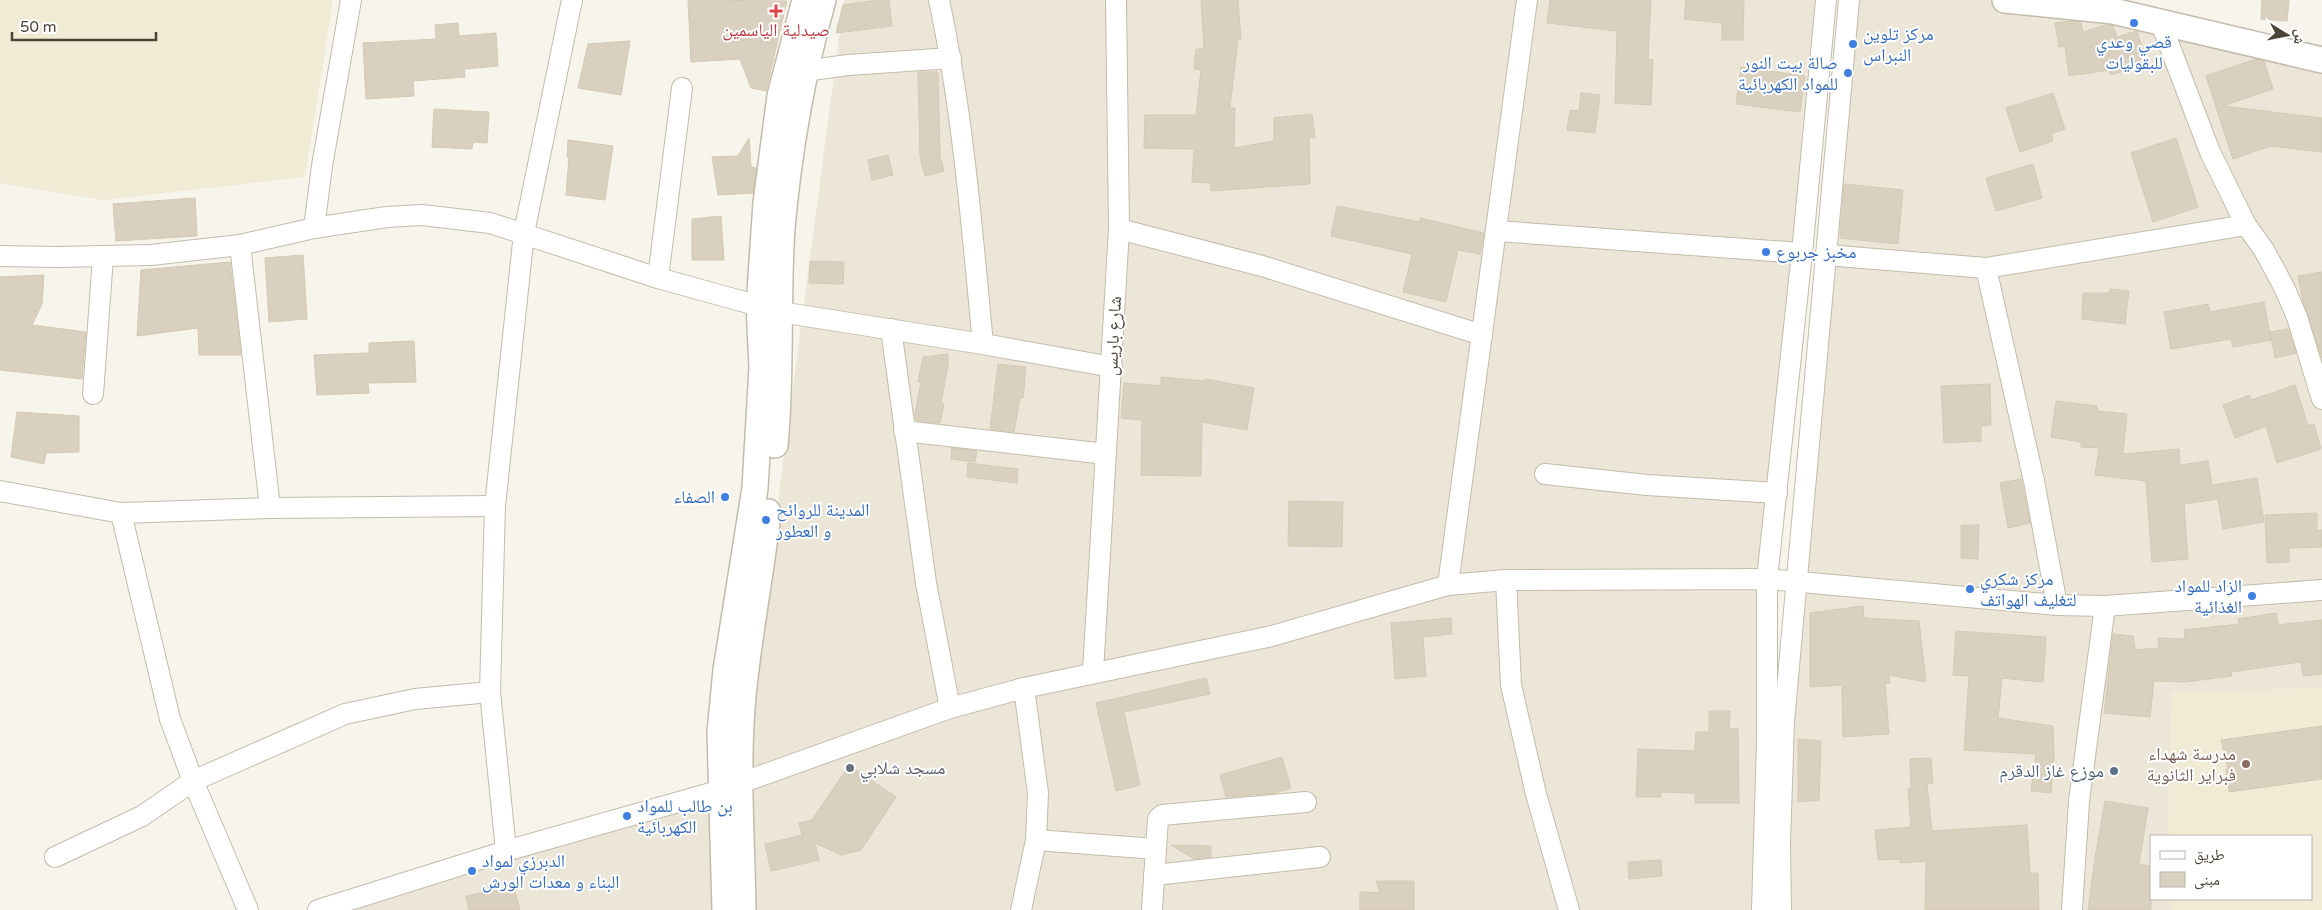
<svg xmlns="http://www.w3.org/2000/svg" width="2322" height="910" font-family="'Varela Round','Noto Naskh Arabic',sans-serif">
  <rect width="100%" height="100%" fill="#f6f4eb"/>
  <g fill="#ebe6d8" fill-rule="evenodd">
    <polygon points="844,0 1825,0 1764,583 1760,910 744,910 741,782"/>
    <path d="M 1849,0 L 2004,0 L 2322,61 L 2322,589 L 2094,614 L 2322,594 L 2322,910 L 1786,910 L 1795,581 ZM 2151,836 L 2311,836 L 2311,899 L 2151,899 Z"/>
    <polygon points="720,791 723,910 323,910"/>
  </g>
  <g fill="#f1ead4">
    <polygon points="0,0 333,0 305,177 103,200 0,183"/>
    <polygon points="2322,688 2322,910 2171,910 2170,899 2311,899 2311,836 2168,836 2171,692"/>
  </g>
  <g fill="#d9d0bf" stroke="#d5c9b1">
    <polygon points="688,0 787,1 766,91 751,88 740,59 691,62"/>
    <polygon points="879,0 889,0 892,26 836,33 843,5"/>
    <polygon points="1201,0 1238,0 1241,39 1238,39 1230,108 1235,108 1234,148 1274,141 1274,118 1312,114 1315,138 1309,137 1310,184 1211,191 1211,183 1192,182 1194,149 1144,148 1145,115 1196,115 1201,70 1194,69 1196,49 1204,49"/>
    <polygon points="1550,0 1651,0 1648,59 1653,60 1651,105 1615,103 1617,31 1547,23"/>
    <polygon points="1686,0 1744,0 1743,40 1722,40 1722,23 1684,19"/>
    <polygon points="2262,0 2289,0 2287,21 2261,19"/>
    <polygon points="2070,21 2081,22 2083,32 2105,25 2113,26 2117,37 2137,31 2147,63 2111,75 2109,70 2069,76 2065,46 2059,47 2055,23"/>
    <polygon points="458,23 459,36 496,33 498,66 464,69 465,77 413,81 414,96 366,99 363,43 436,39 435,25"/>
    <polygon points="630,41 621,95 578,88 588,44"/>
    <polygon points="2256,59 2264,61 2273,89 2223,106 2322,118 2322,152 2271,146 2233,159 2206,76"/>
    <polygon points="1741,67 1805,76 1800,112 1736,104"/>
    <polygon points="918,72 938,72 940,156 944,171 925,176 920,157"/>
    <polygon points="1581,93 1600,95 1595,133 1567,130 1570,110 1579,111"/>
    <polygon points="2053,93 2065,129 2051,134 2053,141 2020,152 2006,108"/>
    <polygon points="434,109 489,112 487,143 473,142 472,149 432,147"/>
    <polygon points="749,138 751,167 756,168 753,193 718,195 712,157 738,156"/>
    <polygon points="2176,138 2198,207 2153,222 2131,153"/>
    <polygon points="568,140 613,146 605,200 566,195 569,157 567,157"/>
    <polygon points="888,155 893,175 872,180 868,160"/>
    <polygon points="2033,164 2042,198 1996,211 1986,178"/>
    <polygon points="1844,184 1903,190 1898,244 1840,238"/>
    <polygon points="195,198 197,236 116,241 113,204"/>
    <polygon points="1337,206 1420,222 1420,218 1484,233 1480,254 1458,250 1446,302 1403,292 1412,254 1331,236"/>
    <polygon points="721,216 724,260 692,260 692,219"/>
    <polygon points="303,255 307,319 269,322 265,258"/>
    <polygon points="810,261 844,262 843,284 809,283"/>
    <polygon points="230,262 241,355 199,355 198,328 137,336 141,270"/>
    <polygon points="2322,272 2322,358 2303,301 2298,276"/>
    <polygon points="44,275 42,304 32,325 86,332 82,379 0,370 0,277"/>
    <polygon points="2110,289 2129,291 2125,324 2082,319 2083,293 2109,293"/>
    <polygon points="2264,302 2271,340 2233,347 2231,339 2171,349 2164,312 2208,304 2210,312"/>
    <polygon points="2288,329 2296,353 2275,358 2270,332"/>
    <polygon points="414,341 416,382 368,383 369,393 317,395 314,355 369,353 369,343"/>
    <polygon points="948,354 948,365 941,403 944,404 940,423 916,420 915,414 921,382 918,382 923,357"/>
    <polygon points="998,364 1026,367 1023,398 1020,398 1014,432 990,429"/>
    <polygon points="1161,377 1204,381 1205,379 1254,388 1247,430 1202,422 1201,476 1141,475 1142,420 1121,418 1124,383 1161,386"/>
    <polygon points="1990,384 1991,425 1981,426 1981,441 1944,443 1941,386"/>
    <polygon points="2295,385 2308,426 2314,424 2321,449 2277,463 2266,426 2235,438 2223,405 2250,395 2251,400"/>
    <polygon points="2056,401 2097,406 2097,411 2127,414 2123,454 2179,449 2180,465 2208,461 2212,485 2257,478 2264,522 2223,529 2218,499 2184,504 2188,559 2152,562 2146,481 2095,475 2099,448 2081,447 2081,442 2051,437"/>
    <polygon points="17,412 79,416 79,452 46,453 44,464 11,457"/>
    <polygon points="952,448 977,451 975,462 951,459"/>
    <polygon points="968,463 1018,469 1017,483 967,477"/>
    <polygon points="2021,479 2030,523 2008,528 2000,483"/>
    <polygon points="1289,501 1343,502 1342,547 1288,546"/>
    <polygon points="2317,513 2317,530 2322,530 2322,547 2289,548 2289,562 2267,563 2265,515"/>
    <polygon points="1961,525 1979,525 1978,559 1961,558"/>
    <polygon points="1863,606 1864,618 1919,621 1926,682 1889,675 1890,683 1885,683 1889,734 1843,737 1842,685 1810,687 1810,613"/>
    <polygon points="2276,613 2278,625 2322,620 2322,674 2303,676 2301,662 2231,672 2232,676 2185,682 2154,681 2150,717 2104,713 2113,634 2133,636 2135,650 2159,648 2158,638 2185,639 2184,630 2239,624 2238,619"/>
    <polygon points="1451,618 1452,634 1423,637 1426,676 1395,679 1391,623"/>
    <polygon points="1956,631 2046,637 2043,682 2002,678 1998,718 2053,726 2054,759 2051,793 2031,791 2036,754 1964,750 1969,676 1953,675"/>
    <polygon points="1206,678 1210,694 1124,712 1140,785 1116,791 1096,703"/>
    <polygon points="1709,711 1730,711 1729,729 1738,729 1739,803 1695,803 1695,793 1661,792 1661,797 1636,797 1638,749 1695,751 1696,732 1709,732"/>
    <polygon points="2322,726 2322,779 2229,792 2226,769 2228,769 2221,740"/>
    <polygon points="1798,739 1821,741 1819,800 1798,802"/>
    <polygon points="1282,757 1291,788 1275,793 1226,797 1220,775"/>
    <polygon points="1931,758 1933,783 1927,784 1932,831 2027,825 2030,873 2038,873 2039,910 1925,910 1926,861 1900,863 1900,859 1878,860 1875,830 1911,827 1908,789 1911,788 1910,759"/>
    <polygon points="853,768 896,797 861,850 841,855 815,843 819,860 771,871 765,844 802,835 799,823 812,820 846,770"/>
    <polygon points="2105,801 2148,808 2139,864 2151,866 2151,910 2088,910 2095,858"/>
    <polygon points="1171,845 1211,846 1211,857 1194,859"/>
    <polygon points="1661,860 1662,876 1629,879 1628,862"/>
    <polygon points="1376,881 1414,881 1414,910 1360,910 1360,892 1380,893"/>
    <polygon points="513,886 520,910 469,910 466,896"/>
  </g>
  <g fill="none" stroke-linecap="round" stroke-linejoin="round">
    <g stroke="#c3bcac" stroke-width="22">
      <g id="minor">
        <path d="M 939,0 C 963,113 972,229 983,344"/>
        <polyline points="2160,21 2210,152 2246,225 2264,250 2284,287 2297,317 2322,399"/>
        <polyline points="804,71 848,65 951,58"/>
        <polyline points="314,228 322,166 351,0"/>
        <polyline points="1119,229 1262,266 1482,335"/>
        <polyline points="1497,231 1802,253"/>
        <polyline points="240,245 270,508"/>
        <polyline points="1826,255 1986,268 2246,225"/>
        <polyline points="0,256 57,257 151,255 240,245 314,228 387,217 422,215 490,223 658,278 759,306"/>
        <polyline points="1986,268 2034,481 2057,605"/>
        <polyline points="658,278 682,88"/>
        <polyline points="780,312 983,344 1112,367"/>
        <polyline points="891,329 926,583 950,708"/>
        <polyline points="93,394 103,257"/>
        <polyline points="904,431 1106,454"/>
        <polyline points="1545,474 1647,485 1777,493"/>
        <polyline points="0,491 121,513 270,508 495,506"/>
        <polyline points="121,513 170,719 193,781 248,910"/>
        <polyline points="1506,580 1511,685 1536,794 1569,910"/>
        <polyline points="1448,585 1527,0"/>
        <polyline points="1093,672 1119,229 1116,0"/>
        <polyline points="1036,840 1156,849 1152,910"/>
        <polyline points="1156,849 1158,819 1162,815 1306,802"/>
        <polyline points="506,851 490,692 495,506 524,233 572,0"/>
        <polyline points="55,857 142,816 193,781 345,714 415,699 490,692"/>
        <polyline points="1154,875 1320,857"/>
        <polyline points="318,910 506,851 721,790 950,708 1024,688 1272,636 1448,585 1506,580 1767,579 2057,605 2105,606 2322,590"/>
        <polyline points="1021,910 1036,840 1038,793 1024,688"/>
        <polyline points="1762,910 1767,741 1767,579 1802,253 1826,0"/>
        <polyline points="1781,910 1780,844 1784,722 1849,0"/>
        <polyline points="2072,910 2079,801 2105,606"/>
      </g>
    </g>
    <g stroke="#c3bcac" stroke-width="28">
      <g id="tertiary">
        <polyline points="2005,0 2113,11 2322,60"/>
        <path d="M 775,445 C 782,373 777,300 782,228 C 789,150 802,75 823,0"/>
        <polyline points="725,910 720,732 726,670 755,488 762,367 759,306 766,203 780,96 805,0"/>
        <path d="M 743,910 C 742,843 737,775 742,708 C 747,642 761,578 768,512"/>
      </g>
    </g>
    <use href="#minor" stroke="#fff" stroke-width="20"/>
    <use href="#tertiary" stroke="#fff" stroke-width="25"/>
  </g>
  <path fill="#e0444e" stroke="#fff" stroke-width="2" d="M773.5 3.5h5v5h5v5h-5v5h-5v-5h-5v-5h5z"/>
  <g fill="#3f7fe0" stroke="#fff" stroke-width="2">
    <circle cx="2134" cy="23" r="5"/>
    <circle cx="1853" cy="44" r="5"/>
    <circle cx="1848" cy="73" r="5"/>
    <circle cx="1766" cy="252" r="5"/>
    <circle cx="725" cy="497" r="5"/>
    <circle cx="766" cy="520" r="5"/>
    <circle cx="1970" cy="589" r="5"/>
    <circle cx="2252" cy="596" r="5"/>
    <circle cx="627" cy="816" r="5"/>
    <circle cx="472" cy="871" r="5"/>
  </g>
  <circle fill="#8d6e63" stroke="#fff" stroke-width="2" cx="2246" cy="764" r="5"/>
  <circle fill="#6b7280" stroke="#fff" stroke-width="2" cx="850" cy="768" r="5"/>
  <circle fill="#5c6f8a" stroke="#fff" stroke-width="2" cx="2114" cy="771" r="5"/>
  <g text-anchor="middle" dominant-baseline="central" stroke-width="4" stroke-linejoin="round" paint-order="stroke">
    <g font-size="18" fill="#be3a42" stroke="#fff">
      <text x="776" y="30">صيدلية الياسمين</text>
    </g>
    <g font-size="18" fill="#366cbe" stroke="#fff" text-anchor="start">
      <text x="1863" y="34">مركز تلوين<tspan x="1863" dy="21">النبراس</tspan></text>
      <text x="2134" y="42" text-anchor="middle">قصي وعدي<tspan x="2134" dy="21">للبقوليات</tspan></text>
      <text x="1838" y="63" text-anchor="end">صالة بيت النور<tspan x="1838" dy="21">للمواد الكهربائية</tspan></text>
      <text x="1776" y="252">مخبز جربوع</text>
      <text x="715" y="497" text-anchor="end">الصفاء</text>
      <text x="776" y="510">المدينة للروائح<tspan x="776" dy="21">و العطور</tspan></text>
      <text x="1980" y="579">مركز شكري<tspan x="1980" dy="21">لتغليف الهواتف</tspan></text>
      <text x="2242" y="586" text-anchor="end">الزاد للمواد<tspan x="2242" dy="21">الغذائية</tspan></text>
      <text x="637" y="806">بن طالب للمواد<tspan x="637" dy="21">الكهربائية</tspan></text>
      <text x="482" y="861">الدبرزي لمواد<tspan x="482" dy="21">البناء و معدات الورش</tspan></text>
    </g>
    <g font-size="18" fill="#4c4537" stroke="#fff">
      <text transform="translate(1113 336) rotate(-87)">شارع باريس</text>
    </g>
    <g font-size="18" fill="#785e54" stroke="#fff" text-anchor="end">
      <text x="2236" y="754">مدرسة شهداء<tspan x="2236" dy="21">فبراير الثانوية</tspan></text>
    </g>
    <g font-size="18" fill="#5b616d" stroke="#fff" text-anchor="start">
      <text x="860" y="768">مسجد شلابي</text>
    </g>
    <g font-size="18" fill="#4e5e75" stroke="#fff" text-anchor="end">
      <text x="2104" y="771">موزع غاز الدقرم</text>
    </g>
  </g>
  <rect x="2150" y="835" width="162" height="65" fill="#ffffff" stroke="#b7b5af"/>
  <rect x="2160" y="851" width="25" height="8" fill="#ffffff" stroke="#b7b5af"/>
  <text x="2194" y="860" font-size="15" fill="#4c4537">طريق</text>
  <rect x="2160" y="872" width="25" height="15" fill="#d9d0bf" stroke="#b7b5af"/>
  <text x="2194" y="885" font-size="15" fill="#4c4537">مبنى</text>
  <g transform="translate(2287 35) rotate(100)" stroke="#ffffff" stroke-width="4" paint-order="stroke">
  <path d="M0-4L9 19L0 12L-9 19Z" fill="#4c4537"/>
  <text y="-8" font-size="14" font-weight="bold" text-anchor="middle" fill="#4c4537">ش</text>
  </g>
  <path d="M12 32v8h144v-8" fill="none" stroke="#4c4537" stroke-width="2.5"/>
  <text x="20" y="32" font-size="15" fill="#4c4537" stroke="#ffffff" stroke-width="4" paint-order="stroke">50 m</text>
</svg>
